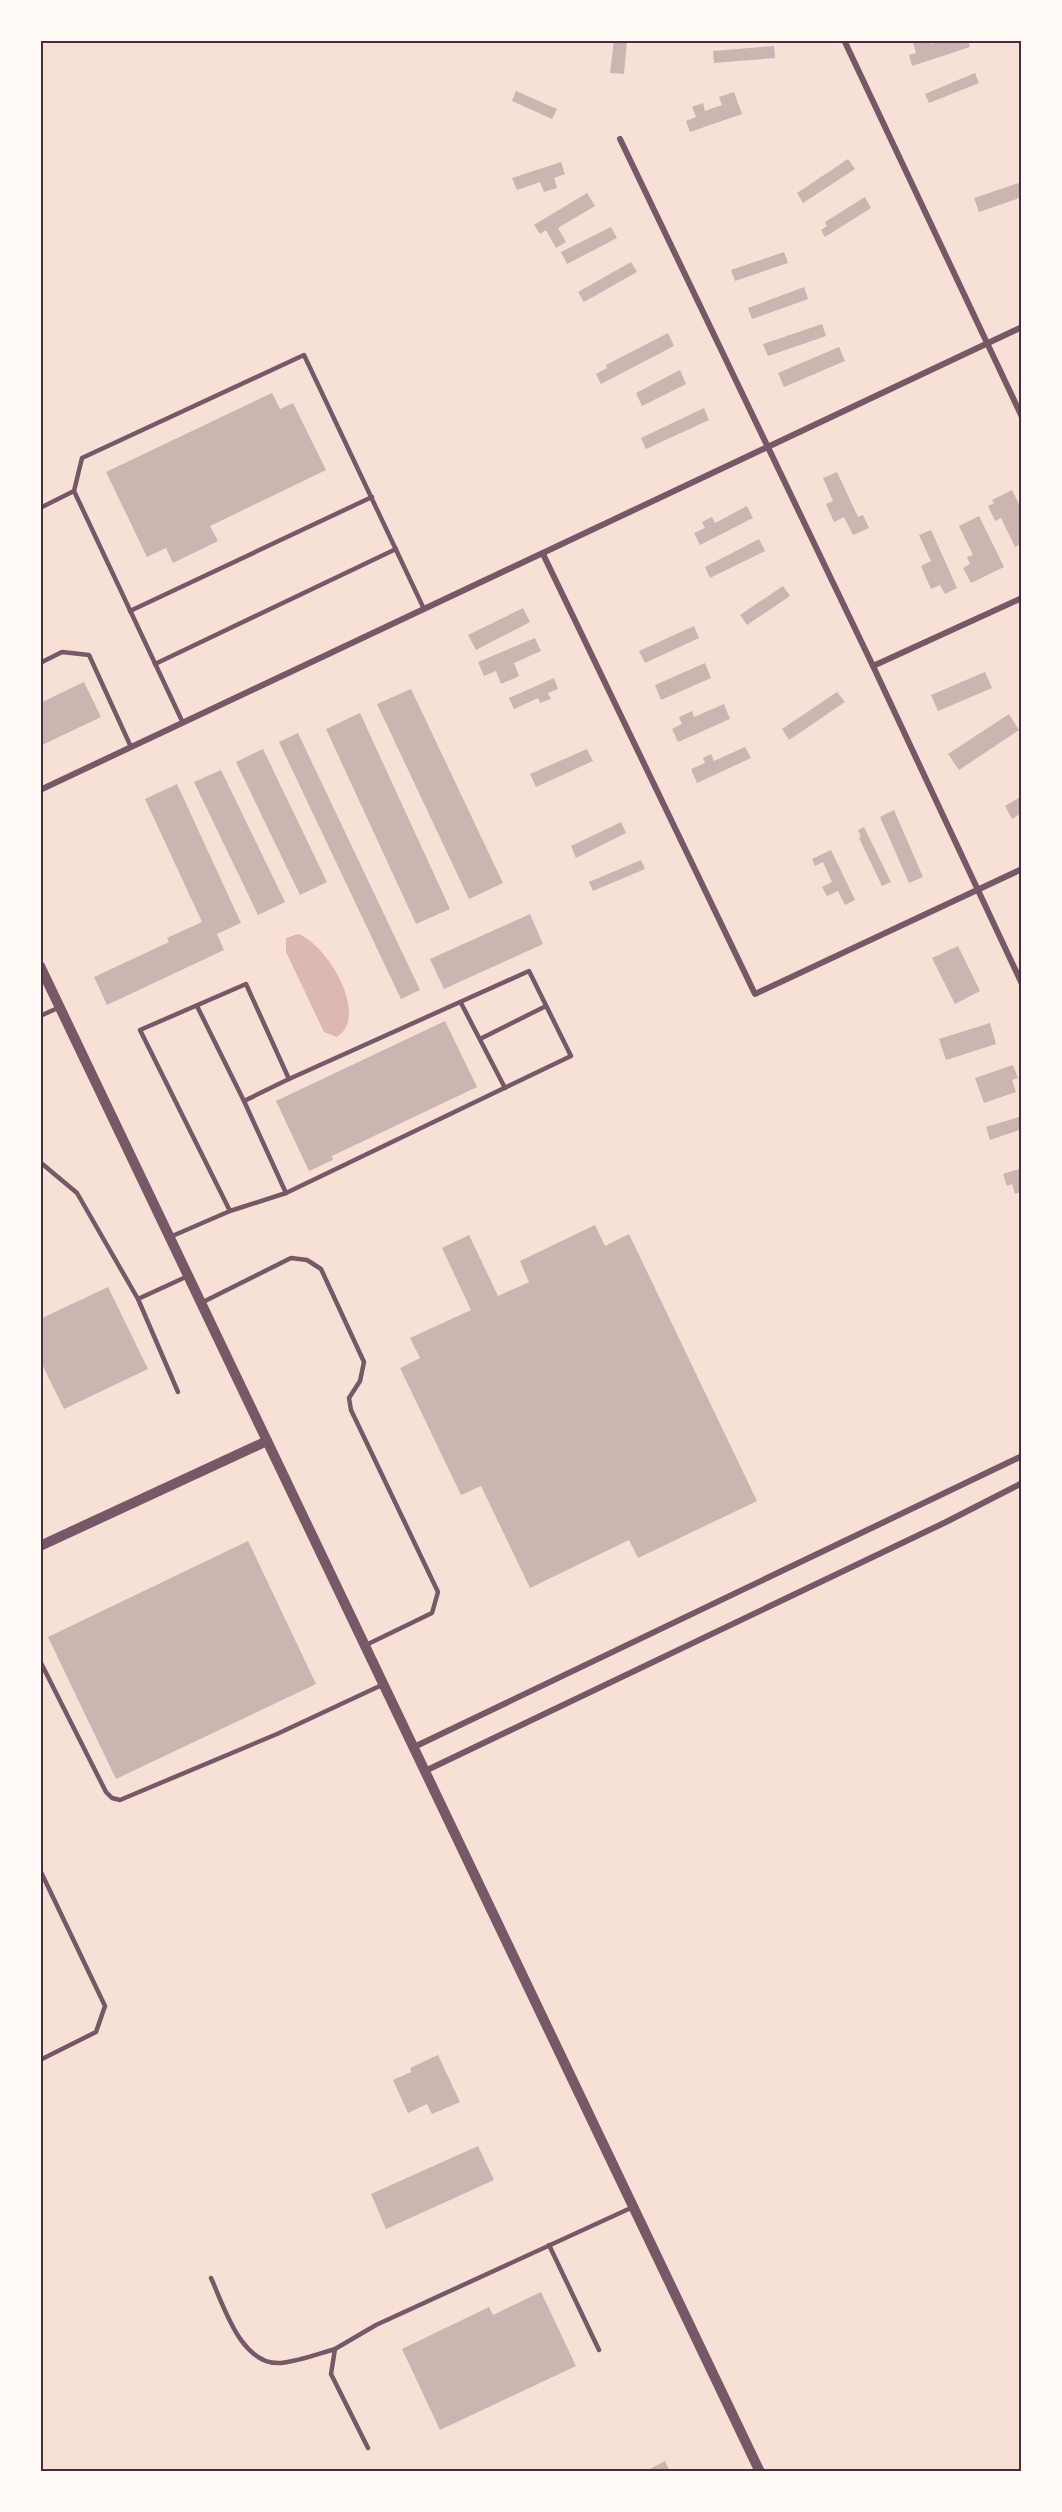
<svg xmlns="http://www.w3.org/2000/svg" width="1062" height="2512" font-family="'Nunito Sans',sans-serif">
  <rect width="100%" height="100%" fill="#f7e1d7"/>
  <path fill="#dcb8b0" d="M 298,934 C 327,944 370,1016 337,1037 L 324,1032 L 286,952 L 286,938 Z"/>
  <g fill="#ccb4b1">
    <polygon points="614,40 627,40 624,74 610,73"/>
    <polygon points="919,40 931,40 932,44 942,40 968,40 970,47 912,66 909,55 916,53 913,43"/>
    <polygon points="774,46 775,58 714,63 713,51"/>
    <polygon points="975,73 979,83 929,103 925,94"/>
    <polygon points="516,91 557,109 552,119 512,101"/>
    <polygon points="734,92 742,114 690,132 686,121 696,117 692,107 703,103 705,111 722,105 719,97"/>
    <polygon points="848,159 855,169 803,203 797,193"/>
    <polygon points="561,162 565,174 554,178 557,188 544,192 540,182 517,190 512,178"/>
    <polygon points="1022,182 1022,197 979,212 974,198"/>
    <polygon points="587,193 595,206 558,228 566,242 556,248 546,230 540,234 534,225"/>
    <polygon points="865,197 871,208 825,237 821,230 827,226 825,222"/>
    <polygon points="611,227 617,238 567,264 561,252"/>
    <polygon points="784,252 788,263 735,281 731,270"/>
    <polygon points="631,262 637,272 584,302 578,292"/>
    <polygon points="804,287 808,299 752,319 748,308"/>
    <polygon points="822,324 826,336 768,356 763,344"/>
    <polygon points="668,333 674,346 601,384 596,374 607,368 606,365"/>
    <polygon points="839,347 845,361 784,387 778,373"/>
    <polygon points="680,370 686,384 642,406 636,393"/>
    <polygon points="272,393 280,409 293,403 326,470 210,526 218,541 173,563 166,548 147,557 106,472"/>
    <polygon points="704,408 709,420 646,449 641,438"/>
    <polygon points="837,472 858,517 863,515 869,528 853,535 844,517 834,522 826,504 833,501 823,478"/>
    <polygon points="1012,490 1022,510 1022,544 1015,547 1001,518 995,521 988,506 994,503 992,500"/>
    <polygon points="747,506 753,518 700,545 694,533 705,528 702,522 712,517 715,523"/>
    <polygon points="979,516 1004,567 971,583 963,568 970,564 967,557 973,555 959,526"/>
    <polygon points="931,530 957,588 945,594 940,585 931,589 921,566 931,561 919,535"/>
    <polygon points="759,539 765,551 710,578 705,567"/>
    <polygon points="783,586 790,596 747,625 740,615"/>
    <polygon points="523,608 530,622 476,650 468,635"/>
    <polygon points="694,626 699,638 645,663 639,651"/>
    <polygon points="535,638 541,651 514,663 519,676 501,684 496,671 484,676 478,662"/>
    <polygon points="705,663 711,678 661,700 655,685"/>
    <polygon points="985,672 992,688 938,711 931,695"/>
    <polygon points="554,678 558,689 548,693 551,699 540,703 538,698 514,709 509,698"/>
    <polygon points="84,682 101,717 40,746 40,703"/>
    <polygon points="411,689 503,883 469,899 377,704"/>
    <polygon points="837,692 845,702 789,740 782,729"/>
    <polygon points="724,704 730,719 678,742 672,729 682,724 679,717 692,711 694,717"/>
    <polygon points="360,713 450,909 416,924 326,729"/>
    <polygon points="1009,714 1019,730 959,770 948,754"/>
    <polygon points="298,733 420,990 401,999 279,742"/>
    <polygon points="745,747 751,758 697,783 691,769 705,763 703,758 711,754 714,761"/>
    <polygon points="263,749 327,882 300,895 236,762"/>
    <polygon points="587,749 593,761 536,787 530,774"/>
    <polygon points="221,770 285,902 258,915 194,782"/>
    <polygon points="177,784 241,923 217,934 224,950 107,1005 94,977 169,942 167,938 202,922 145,799"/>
    <polygon points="1022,796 1022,813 1012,819 1005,806"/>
    <polygon points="894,810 923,877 909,883 880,817"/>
    <polygon points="621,822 626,833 576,858 571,846"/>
    <polygon points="864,827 891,882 882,886 859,838 861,837 858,830"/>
    <polygon points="831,850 855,900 845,905 838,891 827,896 822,887 832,882 823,862 815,866 812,859"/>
    <polygon points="641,860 645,869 593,891 589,882"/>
    <polygon points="530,914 543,944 444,989 430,959"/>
    <polygon points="958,946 980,991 955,1004 932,958"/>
    <polygon points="445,1021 477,1087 332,1156 333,1160 309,1171 276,1101"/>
    <polygon points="990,1023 996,1044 946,1060 939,1039"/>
    <polygon points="1013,1065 1018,1078 1012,1080 1016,1092 984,1103 975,1078"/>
    <polygon points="1022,1116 1022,1129 990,1140 986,1127"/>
    <polygon points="1022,1168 1022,1192 1015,1194 1012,1184 1007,1186 1003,1174"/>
    <polygon points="595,1225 605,1246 629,1234 757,1501 638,1558 629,1540 530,1588 481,1486 461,1495 400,1368 420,1358 410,1338 471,1310 442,1248 469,1235 498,1296 529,1282 520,1261"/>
    <polygon points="108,1287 148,1369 64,1409 40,1360 40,1319"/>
    <polygon points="248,1541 316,1684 116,1779 48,1637"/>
    <polygon points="438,2055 460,2102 432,2114 427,2104 408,2113 393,2080 411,2072 410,2068"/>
    <polygon points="478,2146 494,2180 386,2229 371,2194"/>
    <polygon points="541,2292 576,2366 440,2430 402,2349 489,2307 493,2315"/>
    <polygon points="665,2461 670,2472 644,2472"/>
  </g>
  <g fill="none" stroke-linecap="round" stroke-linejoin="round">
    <g stroke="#755966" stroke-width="4.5">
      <polyline points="74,491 82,458 304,355 424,609"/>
      <polyline points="40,508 74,491 183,723"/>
      <polyline points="130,611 372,497"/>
      <polyline points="40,663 62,652 89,655 131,747"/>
      <polyline points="155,664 396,549"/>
      <polyline points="461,1003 505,1088"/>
      <polyline points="40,1016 60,1007"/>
      <polyline points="480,1039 546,1006"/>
      <polyline points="40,1162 77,1193 138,1299"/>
      <polyline points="286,1193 571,1056 529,971 289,1079"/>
      <polyline points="230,1211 286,1193 244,1101"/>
      <polyline points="170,1237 230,1211 140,1030 246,984 289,1079 244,1101 197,1006"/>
      <polyline points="201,1303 291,1258 307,1260 321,1269 364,1362 360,1381 349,1398 351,1410 438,1592 432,1613 366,1645"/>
      <polyline points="178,1392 138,1299 188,1276"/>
      <polyline points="40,1661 106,1792 112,1798 120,1800 277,1734 384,1684"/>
      <polyline points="40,1870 105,2006 96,2032 40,2060"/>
      <polyline points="549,2245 599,2350"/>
      <path d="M 211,2278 C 224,2306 241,2366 281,2363 C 299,2361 318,2354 335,2349"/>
      <polyline points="368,2448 331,2374 335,2349 376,2325 633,2207"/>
    </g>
    <g stroke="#755966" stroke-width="6">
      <polyline points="844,40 1022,417"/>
      <polyline points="620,139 873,666 1022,984"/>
      <polyline points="543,554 755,994 1022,869"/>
      <polyline points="873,666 1022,598"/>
      <polyline points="40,790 1022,327"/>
      <polyline points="414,1747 1022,1456"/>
      <polyline points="425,1771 946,1522 1022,1483"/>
    </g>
    <g stroke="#755966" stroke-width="10">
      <polyline points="40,966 760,2472"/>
      <polyline points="40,1546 267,1441"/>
    </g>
  </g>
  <rect width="1062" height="2512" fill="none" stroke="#fffaf5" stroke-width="84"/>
  <rect x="42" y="42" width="978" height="2428" fill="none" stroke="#4a2c40" stroke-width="2"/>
</svg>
